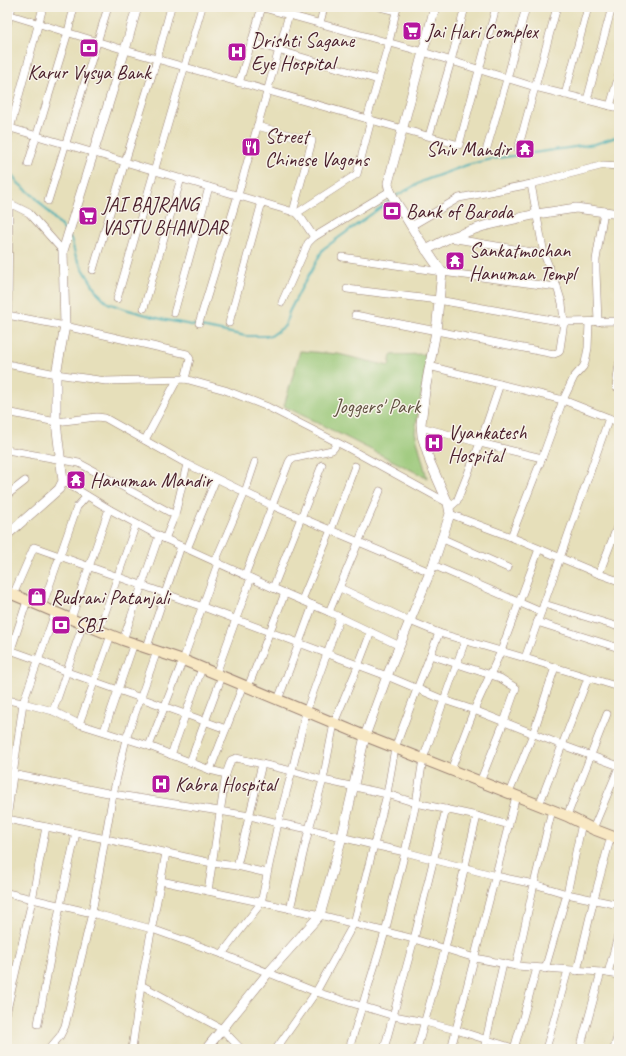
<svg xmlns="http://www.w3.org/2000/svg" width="626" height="1056" font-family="Caveat,sans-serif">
  <rect width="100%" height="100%" fill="#f7f3e8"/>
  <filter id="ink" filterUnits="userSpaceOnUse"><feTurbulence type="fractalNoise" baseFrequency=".025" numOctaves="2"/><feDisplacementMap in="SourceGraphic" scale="8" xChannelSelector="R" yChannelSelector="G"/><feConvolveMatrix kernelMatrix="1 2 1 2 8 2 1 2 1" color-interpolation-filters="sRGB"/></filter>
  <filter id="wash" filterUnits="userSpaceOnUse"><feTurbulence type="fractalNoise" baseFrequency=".012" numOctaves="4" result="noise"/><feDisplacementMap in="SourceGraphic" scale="16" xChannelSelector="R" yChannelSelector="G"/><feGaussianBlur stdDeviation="0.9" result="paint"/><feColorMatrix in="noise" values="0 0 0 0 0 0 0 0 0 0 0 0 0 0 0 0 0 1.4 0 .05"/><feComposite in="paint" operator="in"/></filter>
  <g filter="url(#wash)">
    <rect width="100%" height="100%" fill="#e6dfba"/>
    <polygon fill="#97c675" stroke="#707250" points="300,351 338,354 389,366 391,355 428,354 415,432 427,478 284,406"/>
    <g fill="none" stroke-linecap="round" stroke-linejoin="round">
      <g stroke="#3aacb3" stroke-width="2">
        <polyline points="7,167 18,183 35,197 66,232"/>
        <polyline points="396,196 423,181 467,165 492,159 595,144 619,136"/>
        <polyline points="70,237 71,239 76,257 97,292 108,303 125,309 161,319 246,336 271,336 285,326 289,312 302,287 314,266 323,249 391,200"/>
      </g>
    </g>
  </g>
  <g filter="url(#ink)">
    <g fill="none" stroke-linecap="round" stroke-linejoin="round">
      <g stroke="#987f72" stroke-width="8">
        <g id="minor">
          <polyline points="260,7 423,52 535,87 619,108"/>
          <polyline points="380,7 396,11"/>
          <polyline points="7,14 125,50 459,145 496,7"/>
          <polyline points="320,23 324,7"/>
          <polyline points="7,24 12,7"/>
          <polyline points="251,42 378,80"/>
          <polyline points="239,83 262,7"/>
          <polyline points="565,95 588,7"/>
          <polyline points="587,100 612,7"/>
          <polyline points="610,106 619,75"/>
          <polyline points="367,119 389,42 397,7"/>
          <polyline points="257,126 312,141 293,212"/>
          <polyline points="7,127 297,213 302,219 314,237 390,191"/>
          <polyline points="429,136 451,61 465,7"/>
          <polyline points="7,140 43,7"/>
          <polyline points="518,149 557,7"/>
          <polyline points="486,151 507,79 526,7"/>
          <polyline points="28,164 68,32 74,7"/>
          <polyline points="48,201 108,7"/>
          <polyline points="7,202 29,213 63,251"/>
          <polyline points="297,213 357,174 371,120"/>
          <polyline points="411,226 459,198 531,184 604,165 619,166"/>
          <polyline points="450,238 544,254"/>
          <polyline points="342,257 442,272 557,287"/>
          <polyline points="93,270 125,162 157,59 171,7"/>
          <polyline points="347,289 438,300 564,322 619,321"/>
          <polyline points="117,299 202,7"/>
          <polyline points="282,302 305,250 308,243 314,237"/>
          <polyline points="144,308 181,178"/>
          <polyline points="174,313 209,187"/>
          <polyline points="7,315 65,326 187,354 190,359 185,379"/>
          <polyline points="8,315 9,203"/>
          <polyline points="355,315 554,354 559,352 560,349 564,322 562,303 557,287 544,254 531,184"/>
          <polyline points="598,322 596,271 596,260 604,211"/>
          <polyline points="199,323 238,195 291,7"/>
          <polyline points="229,323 262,202"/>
          <polyline points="7,364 56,374 106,381 185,379 225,390 268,407 348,448 448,503"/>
          <polyline points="429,366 563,400 609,418 619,423"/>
          <polyline points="616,387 619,364"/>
          <polyline points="7,412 56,422 97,417 105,418 187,464 271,505 430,572"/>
          <polyline points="421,427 480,443 542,458"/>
          <polyline points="145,440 177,380"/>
          <polyline points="7,450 79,463 175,515"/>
          <polyline points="63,481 109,509 159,536 273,588 329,612 400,646"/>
          <polyline points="7,495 25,481"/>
          <polyline points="449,508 457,501 480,443 500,384"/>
          <polyline points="450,514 511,537 599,574 619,581"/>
          <polyline points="511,537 542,458 563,400 574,377 583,367 585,363 588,348 589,322"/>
          <polyline points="441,538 508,568"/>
          <polyline points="165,539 175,515 187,464"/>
          <polyline points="187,549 216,479"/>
          <polyline points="215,562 245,492 255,462"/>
          <polyline points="433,565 541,612"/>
          <polyline points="599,574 619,522"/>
          <polyline points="245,575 289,462 291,459 332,450 334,448 337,443"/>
          <polyline points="273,588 322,465"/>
          <polyline points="340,588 410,621 439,633 525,658 619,687"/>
          <polyline points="13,595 34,547 203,607 387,676 444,700 474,710 562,745 619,766"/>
          <polyline points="302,600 331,530 355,466"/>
          <polyline points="544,604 619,627"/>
          <polyline points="42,607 77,507 87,496"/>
          <polyline points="329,612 380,491"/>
          <polyline points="71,619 109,509"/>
          <polyline points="537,622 619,648"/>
          <polyline points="99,630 136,524"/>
          <polyline points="123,640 159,536"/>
          <polyline points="147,647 181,546"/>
          <polyline points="7,649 38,660 67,672 141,698 226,729"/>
          <polyline points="430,655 500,678 516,688 504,722 480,782"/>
          <polyline points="525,658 609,418"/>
          <polyline points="7,662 27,601"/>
          <polyline points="216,674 251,578"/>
          <polyline points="248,687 285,593"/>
          <polyline points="7,700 23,703 53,711 79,724 149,746 210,770 226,774"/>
          <polyline points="278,700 313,605"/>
          <polyline points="53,711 83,624"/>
          <polyline points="79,724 111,635"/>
          <polyline points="104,731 134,643"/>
          <polyline points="149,746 183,660 218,563"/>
          <polyline points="171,755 202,668"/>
          <polyline points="190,762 222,676"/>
          <polyline points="210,770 243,685"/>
          <polyline points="451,770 474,710 501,651 539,549"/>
          <polyline points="7,773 113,794 250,816 278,823 309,829 373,845 405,852 496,876 534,884 567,894 619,905"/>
          <polyline points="509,793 533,734 555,667"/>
          <polyline points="539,805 588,678"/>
          <polyline points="567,816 607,714"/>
          <polyline points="7,819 106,839 212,863 237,866 267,873"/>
          <polyline points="7,819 23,703 55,613"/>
          <polyline points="593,829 619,767"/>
          <polyline points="237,866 262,764"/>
          <polyline points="161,881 320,915 414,939 475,958 516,966 601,972 619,975"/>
          <polyline points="208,891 226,774 231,760 236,758 292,771 323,780 387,794 416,803 477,816 509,825"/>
          <polyline points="7,893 92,913 152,929 222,954 316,992 394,1016 425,1022 456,1030 516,1049"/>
          <polyline points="290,909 309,829 323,780 334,723 358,666 371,632"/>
          <polyline points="222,954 261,903 278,823 292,771 306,712 340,617"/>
          <polyline points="516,966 534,884 552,810"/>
          <polyline points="545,969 567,894 582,823"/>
          <polyline points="577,971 594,899 611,836"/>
          <polyline points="608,973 619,932"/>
          <polyline points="141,985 222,1029 241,1049"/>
          <polyline points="7,1010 32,900 46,827"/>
          <polyline points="38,1024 60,906 76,833"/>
          <polyline points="7,1047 9,1049"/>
          <polyline points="49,1049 60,1036 65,1026 92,913 113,794 126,739 157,651"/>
          <polyline points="132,1049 141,985 166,853"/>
          <polyline points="276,1049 316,992 354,923 387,794 395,748 417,689 439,633"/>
          <polyline points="349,1049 385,932 405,852 416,803 423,759 465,641"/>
          <polyline points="384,1049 414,939 446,809"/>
          <polyline points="417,1049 445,949 477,816"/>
          <polyline points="451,1049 516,796"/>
          <polyline points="484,1049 503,964"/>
          <polyline points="514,1049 537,968"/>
          <polyline points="546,1049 568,970"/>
          <polyline points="580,1049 601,972"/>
          <polyline points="614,1049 619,1030"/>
        </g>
      </g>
      <g stroke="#987f72" stroke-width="10">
        <g id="tertiary">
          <polyline points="426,250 449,238 484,226 537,214 576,208 619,214"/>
          <polyline points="7,535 59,489 63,481 56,422 56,374 65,326 63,251 125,50 137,7"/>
          <path d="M 206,1049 L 268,973 L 320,915 L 342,837 L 365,736 L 387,676 L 433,565 L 450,514 L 448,503 L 430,462 L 422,436 L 421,424 L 425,391 L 436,331 L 442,272 C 427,252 414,232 402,211 C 396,202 389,193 388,183 L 435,7"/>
        </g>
      </g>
      <g stroke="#987f72" stroke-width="12">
        <polyline id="secondary" points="7,592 71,619 123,640 183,660 365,736 567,816 593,829 619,839"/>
      </g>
      <use href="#minor" stroke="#fff" stroke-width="7"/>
      <use href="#tertiary" stroke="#fff" stroke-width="9"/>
      <use href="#secondary" stroke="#f8e8c3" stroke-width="10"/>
    </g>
  </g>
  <defs>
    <g id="supermarket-square" transform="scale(1)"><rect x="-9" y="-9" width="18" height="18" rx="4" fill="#b5179e" stroke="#f7f3e8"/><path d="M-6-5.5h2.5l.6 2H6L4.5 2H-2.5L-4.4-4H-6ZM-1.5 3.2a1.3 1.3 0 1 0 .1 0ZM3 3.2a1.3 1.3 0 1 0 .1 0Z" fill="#fff"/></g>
    <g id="bank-square" transform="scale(1)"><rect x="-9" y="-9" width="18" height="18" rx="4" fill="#b5179e" stroke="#f7f3e8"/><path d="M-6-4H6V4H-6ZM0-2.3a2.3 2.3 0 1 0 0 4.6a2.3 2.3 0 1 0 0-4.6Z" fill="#fff"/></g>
    <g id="hospital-square" transform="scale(1)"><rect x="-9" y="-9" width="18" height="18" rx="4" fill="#b5179e" stroke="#f7f3e8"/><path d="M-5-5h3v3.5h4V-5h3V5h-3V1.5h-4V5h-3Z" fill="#fff"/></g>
    <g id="restaurant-square" transform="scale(1)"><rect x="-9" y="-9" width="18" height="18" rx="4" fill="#b5179e" stroke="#f7f3e8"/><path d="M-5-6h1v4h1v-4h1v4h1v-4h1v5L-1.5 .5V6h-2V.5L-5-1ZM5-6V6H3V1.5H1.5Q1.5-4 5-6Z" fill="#fff"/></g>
    <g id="temple-square" transform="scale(1)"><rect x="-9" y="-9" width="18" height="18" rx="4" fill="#b5179e" stroke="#f7f3e8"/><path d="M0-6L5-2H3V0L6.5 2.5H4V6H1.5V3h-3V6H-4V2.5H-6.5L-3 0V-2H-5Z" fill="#fff"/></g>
    <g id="shop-square" transform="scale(1)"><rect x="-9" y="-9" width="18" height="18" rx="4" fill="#b5179e" stroke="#f7f3e8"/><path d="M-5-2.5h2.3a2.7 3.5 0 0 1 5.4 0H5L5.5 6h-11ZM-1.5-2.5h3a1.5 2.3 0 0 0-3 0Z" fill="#fff"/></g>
  </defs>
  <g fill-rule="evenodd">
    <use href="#supermarket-square" x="412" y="31"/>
    <use href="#bank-square" x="89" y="48"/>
    <use href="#hospital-square" x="237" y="52"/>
    <use href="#restaurant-square" x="251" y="147"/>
    <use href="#temple-square" x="525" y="149"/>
    <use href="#bank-square" x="392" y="211"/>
    <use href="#supermarket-square" x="88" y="216"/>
    <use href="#temple-square" x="455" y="261"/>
    <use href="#hospital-square" x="434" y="443"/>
    <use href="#temple-square" x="76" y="480"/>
    <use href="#shop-square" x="37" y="597"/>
    <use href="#bank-square" x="61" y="625"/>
    <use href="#hospital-square" x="161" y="784"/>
  </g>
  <g text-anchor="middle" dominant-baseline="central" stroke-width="3" stroke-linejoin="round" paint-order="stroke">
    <g font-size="20" fill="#4a1f2b" stroke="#f7f3e8" text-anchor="start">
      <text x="426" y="31">Jai Hari Complex</text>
      <text x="251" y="40">Drishti Sagane<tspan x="251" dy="23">Eye Hospital</tspan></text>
      <text x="89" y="72" text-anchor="middle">Karur Vysya Bank</text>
      <text x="265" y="136">Street<tspan x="265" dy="23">Chinese Vagons</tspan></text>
      <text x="511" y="149" text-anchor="end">Shiv Mandir</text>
      <text x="102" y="204">JAI BAJRANG<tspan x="102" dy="23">VASTU BHANDAR</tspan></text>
      <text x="406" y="211">Bank of Baroda</text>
      <text x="469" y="250">Sankatmochan<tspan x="469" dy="23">Hanuman Templ</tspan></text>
      <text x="448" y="432">Vyankatesh<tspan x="448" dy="23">Hospital</tspan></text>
      <text x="90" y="480">Hanuman Mandir</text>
      <text x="51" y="597">Rudrani Patanjali</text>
      <text x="75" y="625">SBI</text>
      <text x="175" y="784">Kabra Hospital</text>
    </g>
    <g font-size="20" fill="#615141" stroke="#f7f3e8">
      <text x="377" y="406">Joggers' Park</text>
    </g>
  </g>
  <rect width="626" height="1056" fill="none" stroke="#f7f3e8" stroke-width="24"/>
</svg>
